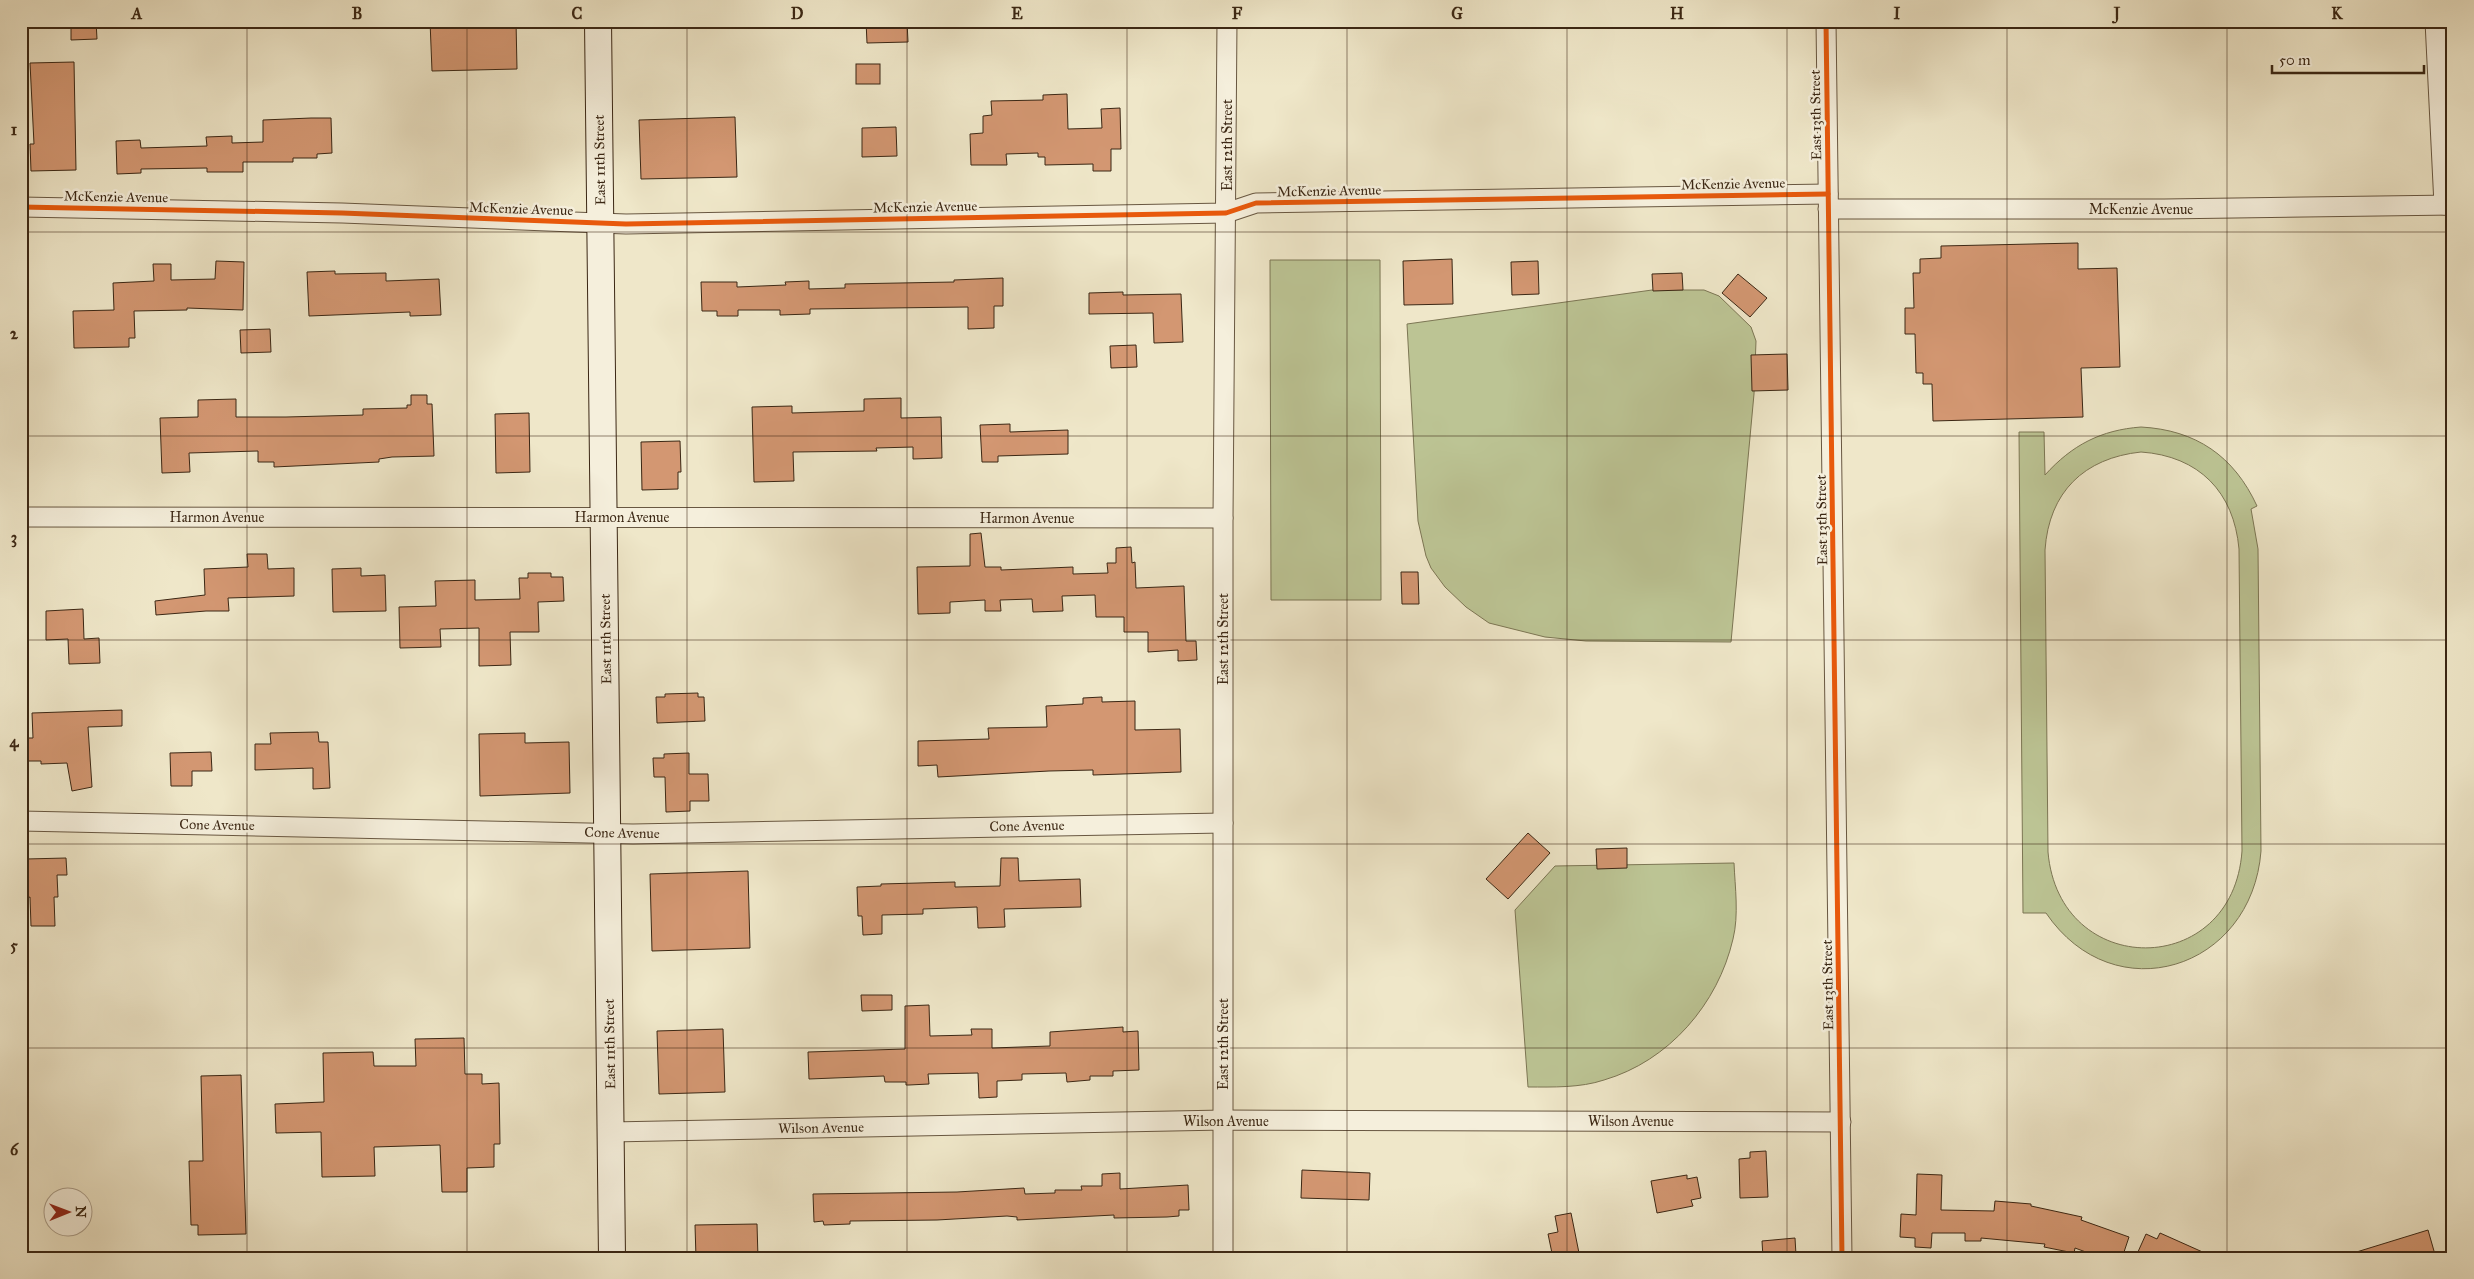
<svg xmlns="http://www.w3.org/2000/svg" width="2474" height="1279" font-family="'IM FELL Great Primer',serif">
  <rect width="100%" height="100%" fill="#efe7c9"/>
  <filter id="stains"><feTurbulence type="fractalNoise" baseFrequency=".004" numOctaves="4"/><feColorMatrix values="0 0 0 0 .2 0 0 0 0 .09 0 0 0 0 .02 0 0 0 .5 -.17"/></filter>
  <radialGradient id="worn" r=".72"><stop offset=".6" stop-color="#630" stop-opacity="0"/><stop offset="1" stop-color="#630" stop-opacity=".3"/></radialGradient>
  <g fill="#bcc494" stroke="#7c7654" fill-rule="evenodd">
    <polygon points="1270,260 1380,260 1381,600 1271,600"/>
    <polygon points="1652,290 1704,290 1719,296 1751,327 1756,341 1754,394 1731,642 1586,641 1545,637 1489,623 1466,607 1445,587 1431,568 1426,556 1418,521 1407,324"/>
    <path d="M 2141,427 C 2196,430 2234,456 2257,506 L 2251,509 L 2258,549 L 2261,851 C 2252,970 2114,1013 2046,913 L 2023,913 L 2019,432 L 2044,432 L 2045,475 C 2072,445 2101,430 2141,427 ZM 2141,452 C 2199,456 2234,492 2239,549 L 2242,851 C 2233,980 2059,980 2048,852 L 2045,550 C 2049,492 2084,458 2141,452 Z"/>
    <path d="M 1734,863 C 1735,887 1739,915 1733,939 C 1718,1004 1669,1061 1604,1080 C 1580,1088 1553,1087 1528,1087 L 1515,910 L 1555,866 Z"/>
  </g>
  <g fill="#d39772" stroke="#3b2714">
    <polygon points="71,21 96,21 97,39 71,40"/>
    <polygon points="430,21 516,21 517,69 432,71"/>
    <polygon points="866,21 907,21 908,42 867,43"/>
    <polygon points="74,62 76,170 31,171 30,144 34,144 30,63"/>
    <rect x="856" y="64" width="24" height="20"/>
    <polygon points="1067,94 1068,129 1102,128 1101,109 1120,108 1121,149 1111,149 1111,171 1093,171 1093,164 1045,165 1045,157 1038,157 1038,153 1006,154 1007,165 971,165 970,134 983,133 983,116 992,115 991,101 1043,100 1043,95"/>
    <polygon points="735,117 737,177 641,179 639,120"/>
    <polygon points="311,118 331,118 332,153 317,154 317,158 293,158 293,162 243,162 243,172 207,172 207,168 141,169 141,173 117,174 116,141 140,140 141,148 207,146 206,137 232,136 232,143 263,142 263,120"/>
    <polygon points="896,127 897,156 862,157 862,128"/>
    <polygon points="2078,243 2078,269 2117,268 2120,367 2081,368 2083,417 1933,421 1932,384 1923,384 1923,373 1916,373 1915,334 1905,334 1905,308 1914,308 1913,273 1920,273 1920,259 1941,258 1941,246"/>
    <polygon points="1452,259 1453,304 1404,305 1403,261"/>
    <polygon points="216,261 244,262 243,310 187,308 187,310 134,311 135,338 129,338 129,347 74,348 73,311 114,310 113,283 154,281 153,264 171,264 171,280 215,279"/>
    <polygon points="1538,261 1539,294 1512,295 1511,262"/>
    <polygon points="335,271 335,274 386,273 386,281 439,279 441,315 410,316 410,312 309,316 307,272"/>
    <polygon points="1682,273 1683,290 1653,291 1652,274"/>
    <polygon points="1738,274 1767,298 1750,317 1722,293"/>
    <polygon points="1003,278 1003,306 994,306 994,328 968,329 968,307 810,309 810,314 780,315 780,310 738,310 738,316 717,316 717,311 702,311 701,282 737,282 737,287 786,285 785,282 809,281 809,289 845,288 845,284 954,282 954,280"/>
    <polygon points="1123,292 1123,295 1181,294 1183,342 1154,343 1153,313 1089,314 1089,293"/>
    <polygon points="270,329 271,352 241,353 240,330"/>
    <polygon points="1136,345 1137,367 1111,368 1110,346"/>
    <polygon points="1787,354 1788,390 1752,391 1751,355"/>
    <polygon points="411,395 427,395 427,404 432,404 434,456 392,457 379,459 379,462 274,467 274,462 258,462 258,451 189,453 190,472 162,473 160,418 198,417 198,400 236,399 236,417 286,417 363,415 363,409 407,408 407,405 411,405"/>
    <polygon points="901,398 901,418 941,417 942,458 913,459 913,447 876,448 877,451 793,452 794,481 754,482 752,407 792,406 792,413 864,411 864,399"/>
    <polygon points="529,413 530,472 496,473 495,414"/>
    <polygon points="1010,424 1010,432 1068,430 1068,454 998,456 998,462 982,462 980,425"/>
    <polygon points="680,441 681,472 678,472 678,489 642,490 641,442"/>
    <polygon points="981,533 985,567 1001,567 1001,570 1073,567 1073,574 1108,573 1107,563 1116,563 1116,548 1131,547 1132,563 1135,562 1136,588 1184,586 1186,641 1196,641 1197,660 1178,661 1178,650 1148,652 1148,632 1124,632 1124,617 1096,617 1095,595 1062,596 1063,611 1033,612 1032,599 1000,600 1001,611 985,611 985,600 950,602 950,613 918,614 917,567 970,566 970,534"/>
    <polygon points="247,554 267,554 268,569 294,568 294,596 228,598 229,611 206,611 156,615 155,601 205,595 204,569 248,567"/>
    <polygon points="361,568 361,576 385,575 386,611 333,612 332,569"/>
    <polygon points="1401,572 1418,572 1419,604 1402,604"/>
    <polygon points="528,573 551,573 551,577 563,577 564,601 538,602 539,632 510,632 511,665 479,666 479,628 440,629 441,647 400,648 399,607 436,606 435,581 475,580 475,600 520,599 519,578 528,578"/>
    <polygon points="83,609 84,639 99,638 100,663 69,664 68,639 46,640 46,611"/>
    <polygon points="698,693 698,697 704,697 705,721 657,723 656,697 665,697 665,694"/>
    <polygon points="1102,697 1102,702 1135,701 1135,730 1180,729 1181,772 1093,775 1093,770 1049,771 938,777 937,765 918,766 918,741 989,739 988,728 1047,727 1046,706 1083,704 1083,698"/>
    <polygon points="122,710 122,726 88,727 92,787 72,791 67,763 41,764 41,761 21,761 21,738 33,738 32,713"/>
    <polygon points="318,732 319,742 328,742 330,788 313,789 313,768 255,770 255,744 271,744 270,733"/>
    <polygon points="525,733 525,743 569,742 570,793 480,796 479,734"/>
    <polygon points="211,752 212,771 192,771 192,786 171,786 170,753"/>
    <polygon points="689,753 689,774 708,774 709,801 690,801 690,811 666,812 665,777 654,777 653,758 664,758 664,754"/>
    <polygon points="1528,833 1550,853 1508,899 1486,879"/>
    <polygon points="1627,848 1627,868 1597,869 1596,849"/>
    <polygon points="66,858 67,875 57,875 58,897 54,897 55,926 31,926 30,897 27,898 26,859"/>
    <polygon points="1001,858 1018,858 1019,881 1080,879 1081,907 1004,909 1005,927 978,928 977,907 923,909 923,914 882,915 882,934 863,935 862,916 858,916 857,887 881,886 881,884 955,882 955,887 1000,886"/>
    <polygon points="748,871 750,948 652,951 650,874"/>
    <polygon points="861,995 892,995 892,1010 862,1011"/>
    <polygon points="929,1005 930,1036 972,1035 971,1029 992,1029 992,1048 1050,1046 1050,1032 1123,1027 1123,1032 1138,1031 1139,1070 1113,1071 1113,1076 1090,1076 1090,1080 1067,1082 1066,1073 1022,1074 1022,1080 997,1081 997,1097 979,1098 978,1073 928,1074 929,1084 909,1085 906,1085 906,1082 885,1082 884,1076 809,1079 808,1052 905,1049 905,1006"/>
    <polygon points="723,1029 725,1092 659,1094 657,1031"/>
    <polygon points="464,1038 465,1074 482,1074 482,1084 499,1083 500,1144 494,1144 494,1167 467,1168 467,1192 442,1192 440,1145 374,1147 375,1176 322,1177 321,1132 276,1133 275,1104 324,1102 323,1053 373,1052 374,1066 416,1066 415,1039"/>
    <polygon points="241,1075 246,1234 198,1235 198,1225 191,1225 189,1161 203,1161 201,1076"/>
    <polygon points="1766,1151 1768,1197 1740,1198 1739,1159 1750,1158 1750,1152"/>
    <polygon points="1302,1170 1370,1173 1369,1200 1301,1198"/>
    <polygon points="1120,1173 1120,1189 1188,1185 1189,1210 1179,1210 1179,1216 1167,1217 1114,1218 1114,1215 1017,1220 1017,1217 1007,1216 937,1220 850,1221 850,1224 824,1225 823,1221 814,1222 813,1194 957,1192 1024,1188 1025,1194 1055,1193 1055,1190 1082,1190 1081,1186 1102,1186 1102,1174"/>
    <polygon points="1917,1174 1942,1175 1941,1210 1994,1211 1995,1201 2031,1204 2031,1206 2082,1217 2081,1220 2129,1237 2122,1258 2102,1258 2075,1248 2074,1253 2044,1247 2045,1244 1981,1238 1981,1241 1965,1241 1965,1233 1932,1233 1931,1248 1915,1247 1915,1238 1900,1237 1901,1214 1916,1215"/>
    <polygon points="1687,1175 1687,1179 1697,1177 1701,1198 1691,1200 1693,1206 1657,1213 1651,1181"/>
    <polygon points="1571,1213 1580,1258 1553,1258 1548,1234 1558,1232 1555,1216"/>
    <polygon points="757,1224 758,1258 696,1258 695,1225"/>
    <polygon points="2428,1230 2436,1258 2350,1258 2350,1254"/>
    <polygon points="2160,1233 2169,1237 2216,1258 2146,1258 2137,1254 2146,1234 2157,1239"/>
    <polygon points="1795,1238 1796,1255 1789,1256 1789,1258 1763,1258 1762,1241"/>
  </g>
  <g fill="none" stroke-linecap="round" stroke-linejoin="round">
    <g stroke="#685741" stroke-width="21">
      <g id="minor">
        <polyline points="1826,21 1842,1258"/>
        <polyline points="2435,21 2444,205"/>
        <polyline points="21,207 342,213 626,224 1226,213 1256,203 1828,194"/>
        <polyline points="1828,209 2164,209 2453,205"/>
        <polyline points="21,517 1223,518"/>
        <polyline points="21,821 633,834 1223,823"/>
        <polyline points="611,1132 1224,1120 1841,1122"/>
        <polyline points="1223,1258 1223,518 1227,21"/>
      </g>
    </g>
    <g stroke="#3b2714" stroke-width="28">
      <polyline id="secondary" points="598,21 612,1258"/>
    </g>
    <use href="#minor" stroke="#f5efdc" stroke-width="19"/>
    <use href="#secondary" stroke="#f5efdc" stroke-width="26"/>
    <g stroke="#f5efdc" stroke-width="8">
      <g id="cycleway">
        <polyline points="1826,21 1842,1258"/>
        <polyline points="21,207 342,213 626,224 1226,213 1256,203 1828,194"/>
      </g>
    </g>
    <use href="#cycleway" stroke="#e8590c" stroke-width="5"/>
  </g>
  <path fill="none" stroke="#3b2714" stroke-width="1" stroke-opacity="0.55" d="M 247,21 L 247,1258M 467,21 L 467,1258M 687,21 L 687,1258M 907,21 L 907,1258M 1127,21 L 1127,1258M 1347,21 L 1347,1258M 1567,21 L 1567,1258M 1787,21 L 1787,1258M 2007,21 L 2007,1258M 2227,21 L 2227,1258M 21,232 L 2453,232M 21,436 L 2453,436M 21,640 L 2453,640M 21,844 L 2453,844M 21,1048 L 2453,1048"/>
  <g text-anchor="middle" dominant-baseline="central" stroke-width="5" stroke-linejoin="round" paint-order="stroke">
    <g font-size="14" fill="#3b2714" stroke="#f5efdc">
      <text transform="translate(1816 115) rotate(-91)">East 13th Street</text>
      <text transform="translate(1227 145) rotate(-90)">East 12th Street</text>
      <text transform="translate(600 160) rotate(-91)">East 11th Street</text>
      <text transform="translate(1733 184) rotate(-1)">McKenzie Avenue</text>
      <text transform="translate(1329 191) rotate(-1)">McKenzie Avenue</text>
      <text transform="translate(116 197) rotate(1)">McKenzie Avenue</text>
      <text transform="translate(925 207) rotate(-1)">McKenzie Avenue</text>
      <text transform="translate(521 209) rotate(2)">McKenzie Avenue</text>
      <text x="2141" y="209">McKenzie Avenue</text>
      <text x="217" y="517">Harmon Avenue</text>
      <text x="622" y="517">Harmon Avenue</text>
      <text x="1027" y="518">Harmon Avenue</text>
      <text transform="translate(1822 520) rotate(-91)">East 13th Street</text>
      <text transform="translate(606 639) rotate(-91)">East 11th Street</text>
      <text transform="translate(1223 639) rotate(-90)">East 12th Street</text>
      <text transform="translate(217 825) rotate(1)">Cone Avenue</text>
      <text transform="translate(1027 826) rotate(-1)">Cone Avenue</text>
      <text transform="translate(622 833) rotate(1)">Cone Avenue</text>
      <text transform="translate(1828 985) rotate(-91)">East 13th Street</text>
      <text transform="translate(610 1044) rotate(-91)">East 11th Street</text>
      <text transform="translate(1223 1044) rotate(-90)">East 12th Street</text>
      <text x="1226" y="1121">Wilson Avenue</text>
      <text x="1631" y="1121">Wilson Avenue</text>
      <text transform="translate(821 1128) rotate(-1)">Wilson Avenue</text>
    </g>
  </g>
  <rect width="2474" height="1279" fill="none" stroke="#efe7c9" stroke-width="55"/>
  <g transform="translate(68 1212) rotate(89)"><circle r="24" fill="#f5efdc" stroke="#ab9f8c"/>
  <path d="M0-4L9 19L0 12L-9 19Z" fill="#8f2418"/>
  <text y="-8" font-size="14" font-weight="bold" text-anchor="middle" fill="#3b2714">N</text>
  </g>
  <path d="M2272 65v8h152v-8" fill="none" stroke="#3b2714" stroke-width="2.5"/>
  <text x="2279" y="65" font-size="15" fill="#3b2714" stroke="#f5efdc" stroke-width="4" paint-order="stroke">50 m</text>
  <rect x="28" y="28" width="2418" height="1224" fill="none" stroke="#3b2714" stroke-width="2"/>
  <g font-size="16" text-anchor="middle" font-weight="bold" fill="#3b2714">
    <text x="137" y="19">A</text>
    <text x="357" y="19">B</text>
    <text x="577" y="19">C</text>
    <text x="797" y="19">D</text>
    <text x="1017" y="19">E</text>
    <text x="1237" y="19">F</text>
    <text x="1457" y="19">G</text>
    <text x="1677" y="19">H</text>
    <text x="1897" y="19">I</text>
    <text x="2117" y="19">J</text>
    <text x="2337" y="19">K</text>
    <text x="14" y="135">1</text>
    <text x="14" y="339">2</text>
    <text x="14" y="543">3</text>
    <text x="14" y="747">4</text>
    <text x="14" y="951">5</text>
    <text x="14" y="1155">6</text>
  </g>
  <rect width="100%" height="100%" filter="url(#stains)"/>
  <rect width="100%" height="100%" fill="url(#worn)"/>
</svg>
